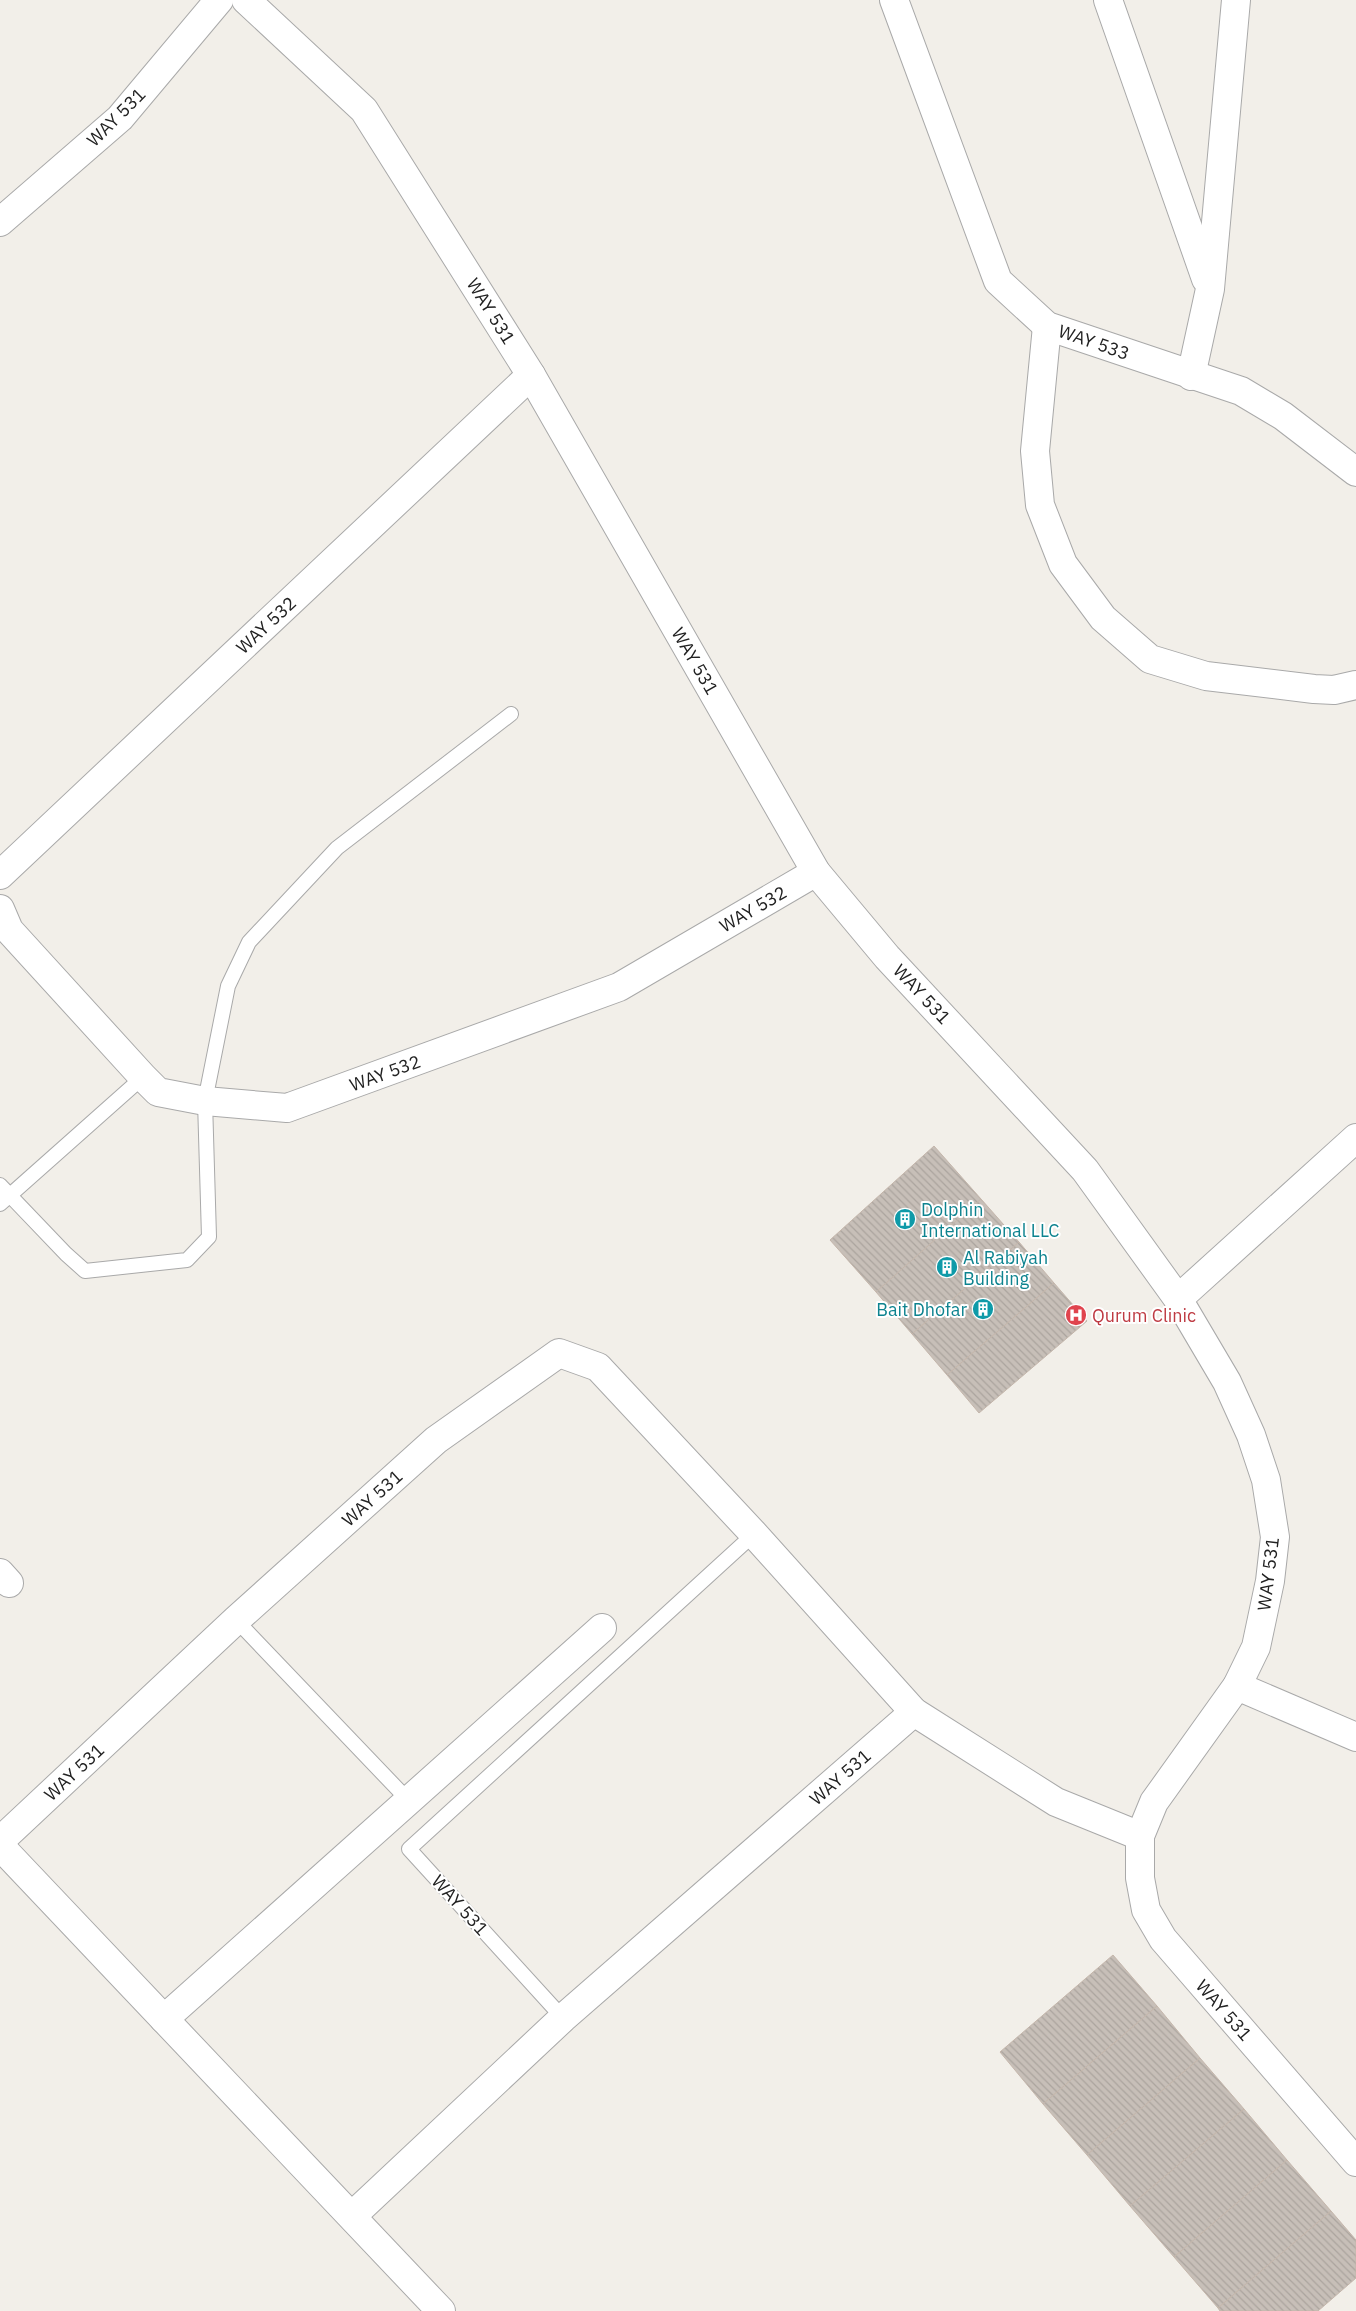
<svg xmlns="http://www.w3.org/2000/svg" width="1356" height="2311" font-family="'IBM Plex Sans',sans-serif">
  <defs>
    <pattern id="building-back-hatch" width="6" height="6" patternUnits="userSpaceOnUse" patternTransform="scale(1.25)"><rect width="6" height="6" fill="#c7bfb8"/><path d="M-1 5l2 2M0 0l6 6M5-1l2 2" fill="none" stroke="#aba49e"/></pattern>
  </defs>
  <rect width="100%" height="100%" fill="#f2efe9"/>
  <g fill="url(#building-back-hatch)" stroke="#c4b6ab">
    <polygon points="934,1146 981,1199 876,1292 830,1240"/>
    <polygon points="981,1199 1019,1242 912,1334 876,1292"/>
    <polygon points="1019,1242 1054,1283 947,1375 912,1334"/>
    <polygon points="1054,1283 1087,1321 979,1413 947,1375"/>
    <polygon points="1113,1955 1157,2006 1043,2104 1000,2052"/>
    <polygon points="1157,2006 1200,2058 1087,2155 1043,2104"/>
    <polygon points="1200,2058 1244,2109 1130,2206 1087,2155"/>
    <polygon points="1244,2109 1287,2160 1174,2257 1130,2206"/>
    <polygon points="1287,2160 1331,2211 1218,2308 1174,2257"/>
    <polygon points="1331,2211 1356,2240 1356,2278 1318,2311 1220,2311 1218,2308"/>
  </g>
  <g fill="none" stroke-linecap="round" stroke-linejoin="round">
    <g stroke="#a9a9a9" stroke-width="16">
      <g id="service">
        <polyline points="0,1185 66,1254 85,1271 187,1260 209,1237 205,1101 228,986 249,942 337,848 511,714"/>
        <polyline points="0,1204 143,1077"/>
        <polyline points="236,1620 409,1801"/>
        <polyline points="563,2018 409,1849 754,1534"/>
      </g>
    </g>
    <g stroke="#a9a9a9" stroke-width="30">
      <g id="minor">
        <polyline points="246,0 364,110 531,375 816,872 887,957 1085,1170 1178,1299 1227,1382 1251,1435 1266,1480 1275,1537 1270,1581 1256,1647 1237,1686 1154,1802 1140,1836 1140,1878 1146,1910 1163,1939 1356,2162"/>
        <polyline points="894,0 998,281 1047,326 1241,391 1283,416 1356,472"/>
        <polyline points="1108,0 1206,279"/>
        <polyline points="0,222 120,118 219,0"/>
        <polyline points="1047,326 1035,451 1040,505 1063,564 1103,618 1150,659 1206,676 1314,689 1334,690 1356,685"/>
        <polyline points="1191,376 1210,289 1236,0"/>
        <polyline points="0,875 531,375"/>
        <polyline points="0,909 9,930 143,1077 158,1092 205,1101 287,1108 619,987 816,872"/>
        <polyline points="1178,1299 1356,1138"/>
        <polyline points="0,1573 9,1583"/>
        <polyline points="1237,1686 1356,1737"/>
        <polyline points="0,1841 236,1620 436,1440 559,1353 598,1367 754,1534 914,1712 1056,1802 1140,1836"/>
        <polyline points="0,1846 441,2311"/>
        <polyline points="164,2019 602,1628"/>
        <polyline points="352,2216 563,2018 914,1712"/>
      </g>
    </g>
    <use href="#service" stroke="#fff" stroke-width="14"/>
    <use href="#minor" stroke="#fff" stroke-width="28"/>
  </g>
  <defs>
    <g id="building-disc" transform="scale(1.125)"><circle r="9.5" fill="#0f9aa8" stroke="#fff"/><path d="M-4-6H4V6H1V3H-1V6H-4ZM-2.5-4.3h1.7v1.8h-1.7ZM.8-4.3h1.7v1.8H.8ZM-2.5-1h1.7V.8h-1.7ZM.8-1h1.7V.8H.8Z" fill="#fff"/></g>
    <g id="hospital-disc" transform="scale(1.125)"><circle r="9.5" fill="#e0444e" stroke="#fff"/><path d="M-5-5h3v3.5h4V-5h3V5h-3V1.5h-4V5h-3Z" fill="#fff"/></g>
  </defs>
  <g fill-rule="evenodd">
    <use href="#building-disc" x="905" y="1219"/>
    <use href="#building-disc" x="947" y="1267"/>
    <use href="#building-disc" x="983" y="1309"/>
    <use href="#hospital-disc" x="1076" y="1315"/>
  </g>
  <g text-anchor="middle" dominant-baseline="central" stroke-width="4" stroke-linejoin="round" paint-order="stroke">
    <g font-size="18" fill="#222" stroke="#fff">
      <text transform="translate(116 117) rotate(-45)">WAY 531</text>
      <text transform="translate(491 311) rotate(58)">WAY 531</text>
      <text transform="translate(1094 342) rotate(19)">WAY 533</text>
      <text transform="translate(266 625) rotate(-43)">WAY 532</text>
      <text transform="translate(695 661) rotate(60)">WAY 531</text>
      <text transform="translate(753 909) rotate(-30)">WAY 532</text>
      <text transform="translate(922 994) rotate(47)">WAY 531</text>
      <text transform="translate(385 1073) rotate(-20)">WAY 532</text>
      <text transform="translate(372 1498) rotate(-42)">WAY 531</text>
      <text transform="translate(1268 1574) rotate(-83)">WAY 531</text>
      <text transform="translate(74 1772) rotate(-43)">WAY 531</text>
      <text transform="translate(840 1777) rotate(-41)">WAY 531</text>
      <text transform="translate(460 1905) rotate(48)">WAY 531</text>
      <text transform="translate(1224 2010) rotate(49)">WAY 531</text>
    </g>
    <g font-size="18" fill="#0d838f" stroke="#fff" text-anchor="start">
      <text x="921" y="1209">Dolphin<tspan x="921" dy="21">International LLC</tspan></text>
      <text x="963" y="1257">Al Rabiyah<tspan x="963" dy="21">Building</tspan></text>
      <text x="967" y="1309" text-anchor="end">Bait Dhofar</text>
    </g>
    <g font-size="18" fill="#be3a42" stroke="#fff" text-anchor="start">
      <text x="1092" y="1315">Qurum Clinic</text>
    </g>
  </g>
</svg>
